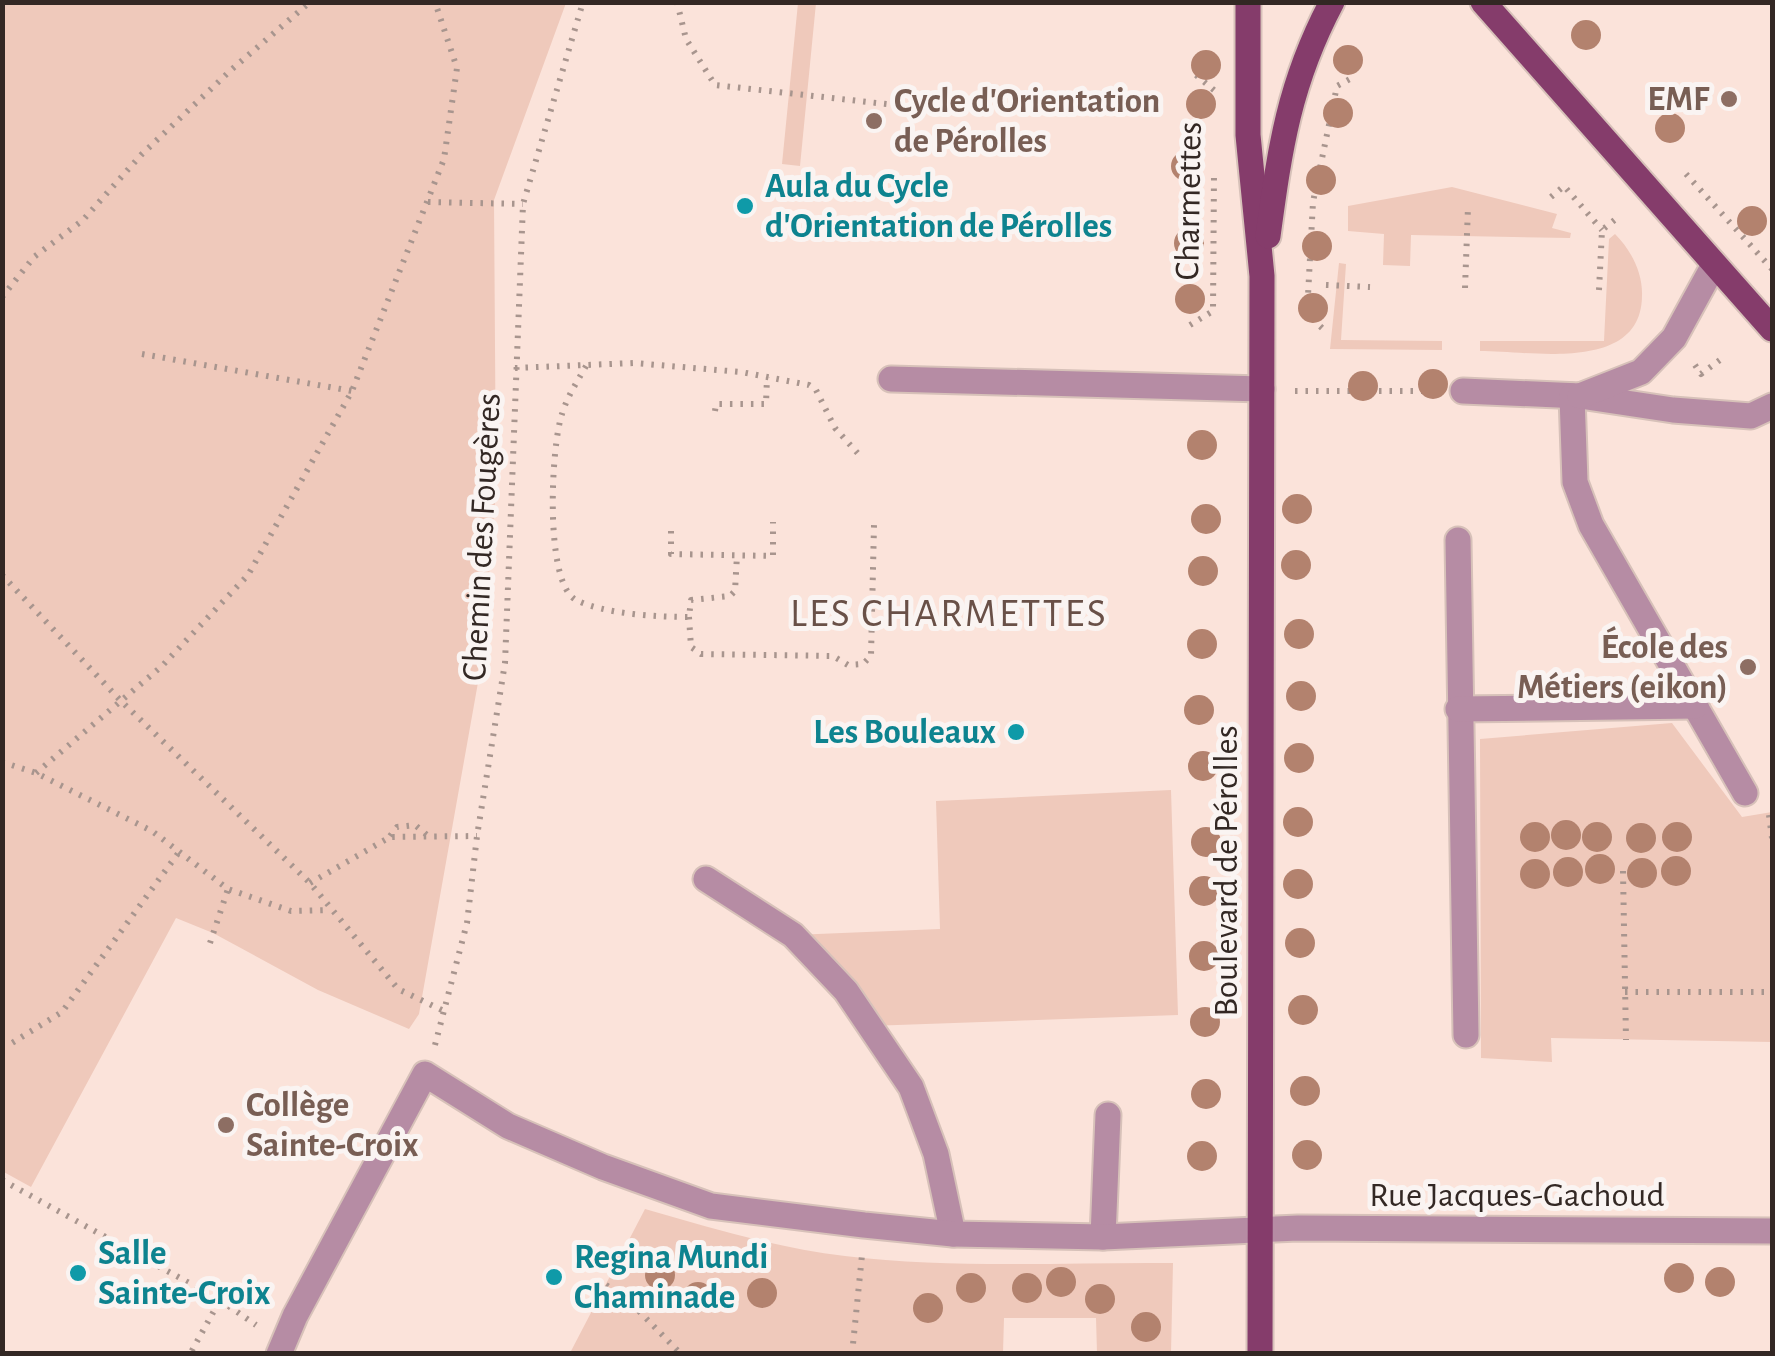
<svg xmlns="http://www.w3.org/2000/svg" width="1775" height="1356" font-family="'Alegreya Sans',sans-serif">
  <rect width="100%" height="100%" fill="#fbe3da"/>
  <g fill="#efc9bb">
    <polygon points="2,3 566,3 494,200 496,491 482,660 419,1014 409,1029 318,990 213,933 176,918 31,1187 2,1171"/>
    <polygon points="798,3 816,3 800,166 782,164"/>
    <polygon points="1452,187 1557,214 1552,228 1571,233 1570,238 1411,235 1410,266 1383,265 1384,234 1348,231 1348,206"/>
    <path d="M 1615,234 C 1631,250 1643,273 1642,296 C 1641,373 1532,351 1480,351 L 1480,341 L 1604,341 L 1609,239 Z"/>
    <polygon points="1339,263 1346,264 1341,340 1442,341 1442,350 1330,349"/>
    <polygon points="1672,723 1742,817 1772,812 1772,1042 1551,1038 1552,1062 1481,1058 1480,739"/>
    <polygon points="1171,790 1178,1015 869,1026 793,935 940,929 936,801"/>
    <path d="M 645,1209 C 711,1228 777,1248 845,1256 C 953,1269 1064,1262 1173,1263 L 1171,1353 L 1097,1353 L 1096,1318 L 1004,1318 L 1003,1353 L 570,1353 Z"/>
  </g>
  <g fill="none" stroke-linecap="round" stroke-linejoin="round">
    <g stroke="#d7c1b9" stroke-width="29">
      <g id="minor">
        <polyline points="891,379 1262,389"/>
        <polyline points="1463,391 1580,396 1673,410 1751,416 1772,406"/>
        <polyline points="1572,396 1575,482 1591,525 1745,793"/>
        <polyline points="1580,396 1641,372 1674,338 1714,265"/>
        <polyline points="1458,540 1466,1035"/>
        <polyline points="1458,709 1696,706"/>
        <polyline points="706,879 793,935 846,991 911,1087 936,1154 953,1234"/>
        <polyline points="1103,1237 1108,1115"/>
        <polyline points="279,1354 295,1316 425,1074 508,1126 603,1167 711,1206 864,1225 953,1234 1103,1237 1298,1228 1772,1231"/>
      </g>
    </g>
    <g stroke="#d7c1b9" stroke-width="29">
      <g id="major">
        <polyline points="1248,2 1248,135 1262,276 1260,1354"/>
        <polyline points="1483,2 1772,329"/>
        <path d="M 1268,236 C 1280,148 1289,83 1332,2"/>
      </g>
    </g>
    <g stroke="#a8958e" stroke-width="6" stroke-dasharray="2.5 8" stroke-linecap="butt">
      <polyline points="677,2 686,39 715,85 913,107"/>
      <polyline points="1196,75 1215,91"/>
      <polyline points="1686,174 1772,269"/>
      <polyline points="1551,197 1564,186 1602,230"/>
      <polyline points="428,202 523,204"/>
      <polyline points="1326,285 1370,287"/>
      <polyline points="1465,288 1468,207"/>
      <polyline points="1599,290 1602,230 1617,218"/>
      <polyline points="2,297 34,257 83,220 141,155 231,70 310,2"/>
      <polyline points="1190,325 1213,311 1214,174"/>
      <polyline points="1322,328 1307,314 1313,202 1337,86 1350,79"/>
      <polyline points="142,354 352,391"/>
      <polyline points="1695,365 1701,374 1724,357"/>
      <path d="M 586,366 C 577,382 567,397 562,414 C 551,446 544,583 576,600 C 604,614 658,617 689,617 L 691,600 L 730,596 L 735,591 L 737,555"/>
      <polyline points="515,368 634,363 741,372 809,385 816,390 835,428 862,458"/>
      <polyline points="1295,391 1432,391"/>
      <polyline points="715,411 716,404 766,404 767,377"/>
      <polyline points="671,531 671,554 773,556 773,522"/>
      <polyline points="2,575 120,700 310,883 398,989 446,1012"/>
      <polyline points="689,617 691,647 701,654 833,656 848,665 863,664 871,656 874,525"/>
      <polyline points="2,762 36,773 152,831 228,889 291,911 329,910"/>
      <polyline points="36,773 162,666 248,575 352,391 444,159 457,68 435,2"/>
      <polyline points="1769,815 1772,838"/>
      <polyline points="390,836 397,827 415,825 427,835"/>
      <polyline points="1623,871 1626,1040"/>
      <polyline points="310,883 390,837 477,836"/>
      <polyline points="210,943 228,889"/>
      <polyline points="1625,992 1772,992"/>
      <polyline points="2,1043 12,1043 62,1012 179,852"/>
      <polyline points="435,1045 467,923 477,836 505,663 523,204 583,2"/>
      <polyline points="2,1180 220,1300 190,1354"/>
      <polyline points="606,1285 634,1306 681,1354"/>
      <polyline points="220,1300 256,1325"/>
      <polyline points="852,1354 862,1255"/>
    </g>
    <use href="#minor" stroke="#b68ca4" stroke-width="25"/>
    <use href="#major" stroke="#853c6b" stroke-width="25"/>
  </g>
  <g fill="#b3826e">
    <circle cx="1586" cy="35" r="15"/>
    <circle cx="1348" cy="60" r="15"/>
    <circle cx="1206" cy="65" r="15"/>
    <circle cx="1201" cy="104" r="15"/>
    <circle cx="1338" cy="113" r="15"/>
    <circle cx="1670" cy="128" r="15"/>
    <circle cx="1186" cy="166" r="15"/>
    <circle cx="1321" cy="180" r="15"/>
    <circle cx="1752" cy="221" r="15"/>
    <circle cx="1189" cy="243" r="15"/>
    <circle cx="1317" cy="246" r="15"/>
    <circle cx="1190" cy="299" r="15"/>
    <circle cx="1313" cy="308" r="15"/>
    <circle cx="1433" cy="384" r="15"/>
    <circle cx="1363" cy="386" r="15"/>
    <circle cx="1202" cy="445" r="15"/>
    <circle cx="1297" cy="509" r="15"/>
    <circle cx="1206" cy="519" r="15"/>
    <circle cx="1296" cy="565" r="15"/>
    <circle cx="1203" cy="571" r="15"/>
    <circle cx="1299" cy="634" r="15"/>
    <circle cx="1202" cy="644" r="15"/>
    <circle cx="1301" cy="696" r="15"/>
    <circle cx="1199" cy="710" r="15"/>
    <circle cx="1299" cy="758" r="15"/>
    <circle cx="1203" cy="766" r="15"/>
    <circle cx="1298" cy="822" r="15"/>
    <circle cx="1566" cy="835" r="15"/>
    <circle cx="1535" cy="837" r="15"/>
    <circle cx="1597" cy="837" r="15"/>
    <circle cx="1677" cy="837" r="15"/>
    <circle cx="1641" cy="838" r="15"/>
    <circle cx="1206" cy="842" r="15"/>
    <circle cx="1600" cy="869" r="15"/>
    <circle cx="1676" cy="871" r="15"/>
    <circle cx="1568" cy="872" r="15"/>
    <circle cx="1642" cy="873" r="15"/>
    <circle cx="1535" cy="874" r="15"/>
    <circle cx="1298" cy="884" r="15"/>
    <circle cx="1204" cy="891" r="15"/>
    <circle cx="1300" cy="943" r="15"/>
    <circle cx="1204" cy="956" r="15"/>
    <circle cx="1303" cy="1010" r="15"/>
    <circle cx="1205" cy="1022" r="15"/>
    <circle cx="1305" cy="1091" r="15"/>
    <circle cx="1206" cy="1094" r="15"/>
    <circle cx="1307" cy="1155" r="15"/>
    <circle cx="1202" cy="1156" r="15"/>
    <circle cx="660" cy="1275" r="15"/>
    <circle cx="1679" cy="1278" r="15"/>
    <circle cx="1061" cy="1282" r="15"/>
    <circle cx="1720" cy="1282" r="15"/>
    <circle cx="971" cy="1288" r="15"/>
    <circle cx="1027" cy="1288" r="15"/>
    <circle cx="762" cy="1293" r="15"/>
    <circle cx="698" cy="1297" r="15"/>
    <circle cx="1100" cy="1299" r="15"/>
    <circle cx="928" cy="1308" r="15"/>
    <circle cx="1146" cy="1327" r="15"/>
  </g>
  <g fill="#8d6e63" stroke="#faf4f2" stroke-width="4">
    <circle cx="1729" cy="99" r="10"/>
    <circle cx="874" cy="121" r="10"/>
    <circle cx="1748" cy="667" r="10"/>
    <circle cx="226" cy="1125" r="10"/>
  </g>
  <g fill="#0f9aa8" stroke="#faf4f2" stroke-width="4">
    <circle cx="745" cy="206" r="10"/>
    <circle cx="1016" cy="732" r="10"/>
    <circle cx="78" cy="1273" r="10"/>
    <circle cx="554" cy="1277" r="10"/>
  </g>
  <g text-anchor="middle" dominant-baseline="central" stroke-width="10" stroke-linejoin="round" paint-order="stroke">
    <g font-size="35" font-weight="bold" fill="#785e54" stroke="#faf4f2" text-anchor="end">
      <text x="1709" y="99">EMF</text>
      <text x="894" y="101" text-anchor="start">Cycle d'Orientation<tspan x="894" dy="40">de Pérolles</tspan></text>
      <text x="1728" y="647">École des<tspan x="1728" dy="40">Métiers (eikon)</tspan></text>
      <text x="246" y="1105" text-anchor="start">Collège<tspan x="246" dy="40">Sainte-Croix</tspan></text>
    </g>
    <g font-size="35" font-weight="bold" fill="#0d838f" stroke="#faf4f2" text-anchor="start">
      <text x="765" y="186">Aula du Cycle<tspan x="765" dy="40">d'Orientation de Pérolles</tspan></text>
      <text x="996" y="732" text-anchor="end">Les Bouleaux</text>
      <text x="98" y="1253">Salle<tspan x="98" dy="40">Sainte-Croix</tspan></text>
      <text x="574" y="1257">Regina Mundi<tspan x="574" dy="40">Chaminade</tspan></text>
    </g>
    <g font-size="35" fill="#332824" stroke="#faf4f2">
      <text transform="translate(1189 201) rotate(-89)">Charmettes</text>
      <text transform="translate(482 537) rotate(-87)">Chemin des Fougères</text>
      <text transform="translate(1226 871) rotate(-90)">Boulevard de Pérolles</text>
      <text x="1517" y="1195">Rue Jacques-Gachoud</text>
    </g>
    <g font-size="40" letter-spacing="2.5" fill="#695047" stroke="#faf4f2">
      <text x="949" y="614">LES CHARMETTES</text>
    </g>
  </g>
  <rect width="1775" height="1356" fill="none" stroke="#332824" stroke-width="10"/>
</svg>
